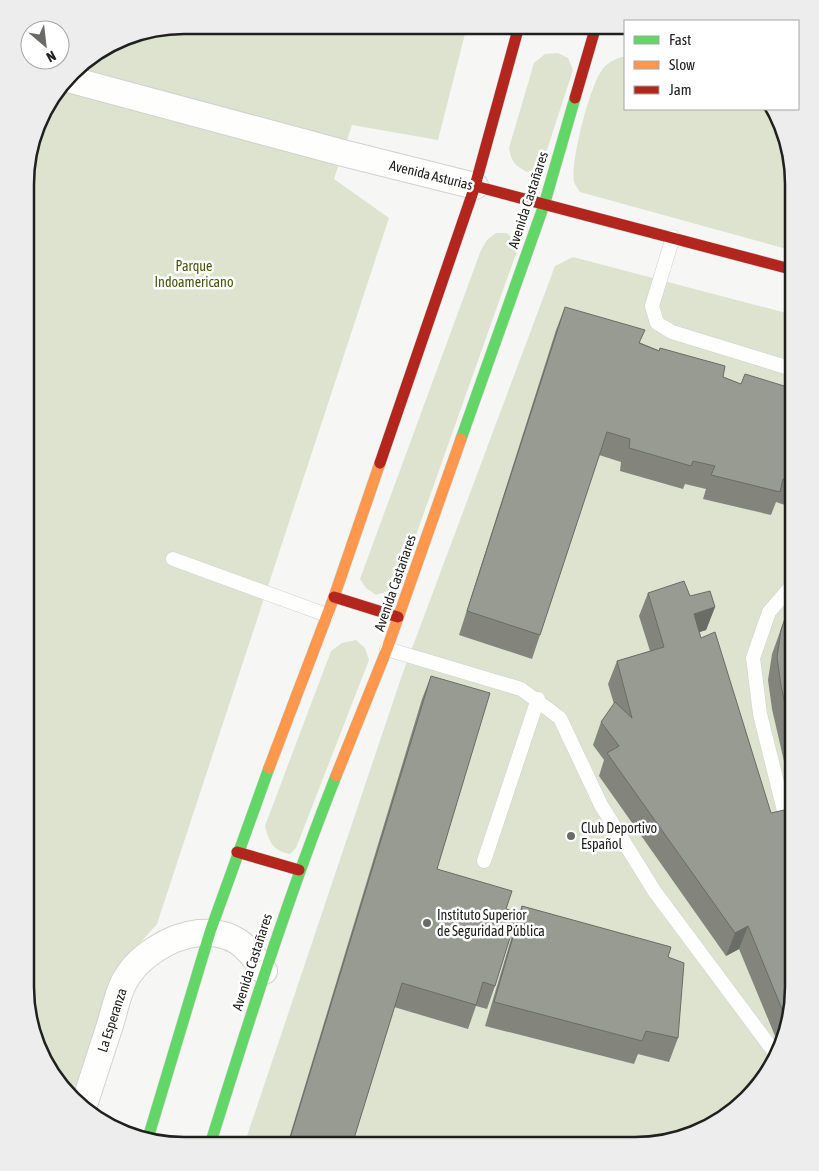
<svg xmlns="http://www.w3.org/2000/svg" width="819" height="1171" font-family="'Asap Condensed',sans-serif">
  <rect width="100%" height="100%" fill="#f6f7f4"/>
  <g fill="#dde3cf">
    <polygon points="184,25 467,26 438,140 352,125 334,179 389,218 157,924 113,973 73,1095 41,1057 25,987 26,163 46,105 79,64 133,34"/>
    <path d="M 558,53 L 568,58 L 573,70 L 541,168 L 527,172 C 515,166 511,161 509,148 L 534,63 L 545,54 Z"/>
    <path d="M 621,57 L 625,57 L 625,109 L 773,109 L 778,114 L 794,184 L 794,251 L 580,192 C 578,189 575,185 574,182 C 570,163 589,90 600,73 C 605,64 611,61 621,57 Z"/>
    <polygon points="496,233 507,233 514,240 518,248 399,583 389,591 376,595 366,588 360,579 481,250 487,240"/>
    <polygon points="573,257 794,315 794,998 767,1076 705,1130 635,1146 244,1145 402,675 555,266"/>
    <path d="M 356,640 L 365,648 L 369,660 L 296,848 L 290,854 C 273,851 269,842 265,826 L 331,651 L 342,643 Z"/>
  </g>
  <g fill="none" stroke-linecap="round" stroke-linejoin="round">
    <g stroke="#d1d1d0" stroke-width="15">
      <g id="lane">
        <polyline points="673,237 652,306 657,323 672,332 786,367"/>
        <polyline points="173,559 327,615"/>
        <polyline points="387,649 521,689 560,718 601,805 655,892 775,1053"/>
        <polyline points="794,851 760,714 753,658 769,612 794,583"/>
        <polyline points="484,861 538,699"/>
      </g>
    </g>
    <g stroke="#d1d1d0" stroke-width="28">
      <g id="street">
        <polyline points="68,79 343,153 475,186"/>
        <path d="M 83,1108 C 92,1080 101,1052 110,1025 C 114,1012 117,997 123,984 C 136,957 170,936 199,933 C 232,930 248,946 264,971"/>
      </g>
    </g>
    <g stroke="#d1d1d0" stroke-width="12">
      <g id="fast">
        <polyline points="461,439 544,205 575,98"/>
        <polyline points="148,1138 210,932 269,768"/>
        <path d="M 210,1145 C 249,1020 288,897 336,776"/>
      </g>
    </g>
    <g stroke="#d1d1d0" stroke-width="12">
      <g id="slow">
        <polyline points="269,768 334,597 380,463"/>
        <polyline points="336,776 387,649 461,439"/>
      </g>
    </g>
    <g stroke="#d1d1d0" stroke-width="12">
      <g id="jam">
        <polyline points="622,26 625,27"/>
        <polyline points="575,98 596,26"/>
        <polyline points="475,186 794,270"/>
        <polyline points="380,463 475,186 519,26"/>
        <polyline points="334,597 398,617"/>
        <polyline points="237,852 299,870"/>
      </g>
    </g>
    <use href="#lane" stroke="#fefefd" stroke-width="14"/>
    <use href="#street" stroke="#fefefd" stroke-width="26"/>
    <use href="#fast" stroke="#63d668" stroke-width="11"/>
    <use href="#slow" stroke="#ff974d" stroke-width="11"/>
    <use href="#jam" stroke="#b3261e" stroke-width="11"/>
  </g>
  <g fill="#83857d">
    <polygon points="565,307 641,343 741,384 794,389 794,508 776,502 771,515 703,499 706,489 685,484 683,489 620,471 621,462 599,455 540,635 532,659 459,635 556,330"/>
    <polygon points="648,593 690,596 715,607 706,630 699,632 794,998 778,1043 739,949 726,956 599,776 604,760 593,745 601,722 614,704 608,684 617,661 650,651 639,616"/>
    <polygon points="794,599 794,805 772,709 768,680 772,654 790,604"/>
    <polygon points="431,676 437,869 506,909 495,986 487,1009 476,1006 468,1029 394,1007 352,1145 287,1145 422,699"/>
    <polygon points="522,906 668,957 678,1038 669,1062 638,1054 634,1064 485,1026 514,929"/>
  </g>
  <g fill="#6a6c66">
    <polygon points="715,607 706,630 685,637 694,614"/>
    <polygon points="748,926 739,949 726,956 735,933"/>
  </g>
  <g fill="#989b91" stroke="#6a6c66">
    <polygon points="565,307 645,330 639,343 659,351 660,348 725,366 723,377 741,384 745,374 794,389 794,482 783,479 780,492 711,475 715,466 693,461 691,466 629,448 630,439 607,432 540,635 467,611"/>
    <polygon points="684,581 690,596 710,591 715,607 694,614 701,638 715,632 771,813 784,810 794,843 794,998 786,1019 748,926 735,933 607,753 619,746 601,722 615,702 632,718 617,661 664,647 648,593"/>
    <polygon points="794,599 794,744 781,686 777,657 781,630 790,604"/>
    <polygon points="431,676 490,693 437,869 512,891 506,909 518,912 495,986 483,982 476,1005 402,983 352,1145 288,1145"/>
    <polygon points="522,906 671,947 668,957 684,963 678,1038 646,1031 642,1041 494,1002"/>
  </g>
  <g fill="#6b6c6a" stroke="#fff" stroke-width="2">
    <circle cx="571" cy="836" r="5"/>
    <circle cx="427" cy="923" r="5"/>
  </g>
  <g text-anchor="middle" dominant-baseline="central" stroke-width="5" stroke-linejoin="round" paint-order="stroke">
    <g font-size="14" fill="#20211f" stroke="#fff">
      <text transform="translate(431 175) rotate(14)">Avenida Asturias</text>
      <text transform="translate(528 200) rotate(-72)">Avenida Castañares</text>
      <text transform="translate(395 583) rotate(-71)">Avenida Castañares</text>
      <text transform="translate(252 962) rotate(-72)">Avenida Castañares</text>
      <text transform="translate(112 1020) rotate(-72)">La Esperanza</text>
    </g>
    <g font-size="14" fill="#48550e" stroke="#fff">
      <text x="194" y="266">Parque<tspan x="194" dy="16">Indoamericano</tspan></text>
    </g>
    <g font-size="14" fill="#20211f" stroke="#fff" text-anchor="start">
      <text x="581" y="828">Club Deportivo<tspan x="581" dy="16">Español</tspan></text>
      <text x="437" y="915">Instituto Superior<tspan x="437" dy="16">de Seguridad Pública</tspan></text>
    </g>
  </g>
  <path d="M0 0H819V1171H0ZM184 34H635A150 150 0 0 1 785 184V987A150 150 0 0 1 635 1137H184A150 150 0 0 1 34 987V184A150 150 0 0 1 184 34Z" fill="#ededed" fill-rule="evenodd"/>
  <path fill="none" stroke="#20211f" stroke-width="2.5" d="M184 34H635A150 150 0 0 1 785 184V987A150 150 0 0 1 635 1137H184A150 150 0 0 1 34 987V184A150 150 0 0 1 184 34Z"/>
  <rect x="624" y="20" width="175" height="90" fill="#ffffff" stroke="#a6a6a5"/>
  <rect x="634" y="36" width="25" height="8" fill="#63d668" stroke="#a6a6a5"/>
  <text x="669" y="45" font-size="15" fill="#20211f">Fast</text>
  <rect x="634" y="61" width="25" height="8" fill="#ff974d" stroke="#a6a6a5"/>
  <text x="669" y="70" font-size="15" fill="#20211f">Slow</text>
  <rect x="634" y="86" width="25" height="8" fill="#b3261e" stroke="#a6a6a5"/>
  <text x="669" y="95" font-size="15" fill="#20211f">Jam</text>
  <g transform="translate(45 45) rotate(152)"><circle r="24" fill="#ffffff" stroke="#a6a6a5"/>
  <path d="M0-4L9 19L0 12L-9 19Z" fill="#6b6c6a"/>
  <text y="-8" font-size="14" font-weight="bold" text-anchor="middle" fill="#20211f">N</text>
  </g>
</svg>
